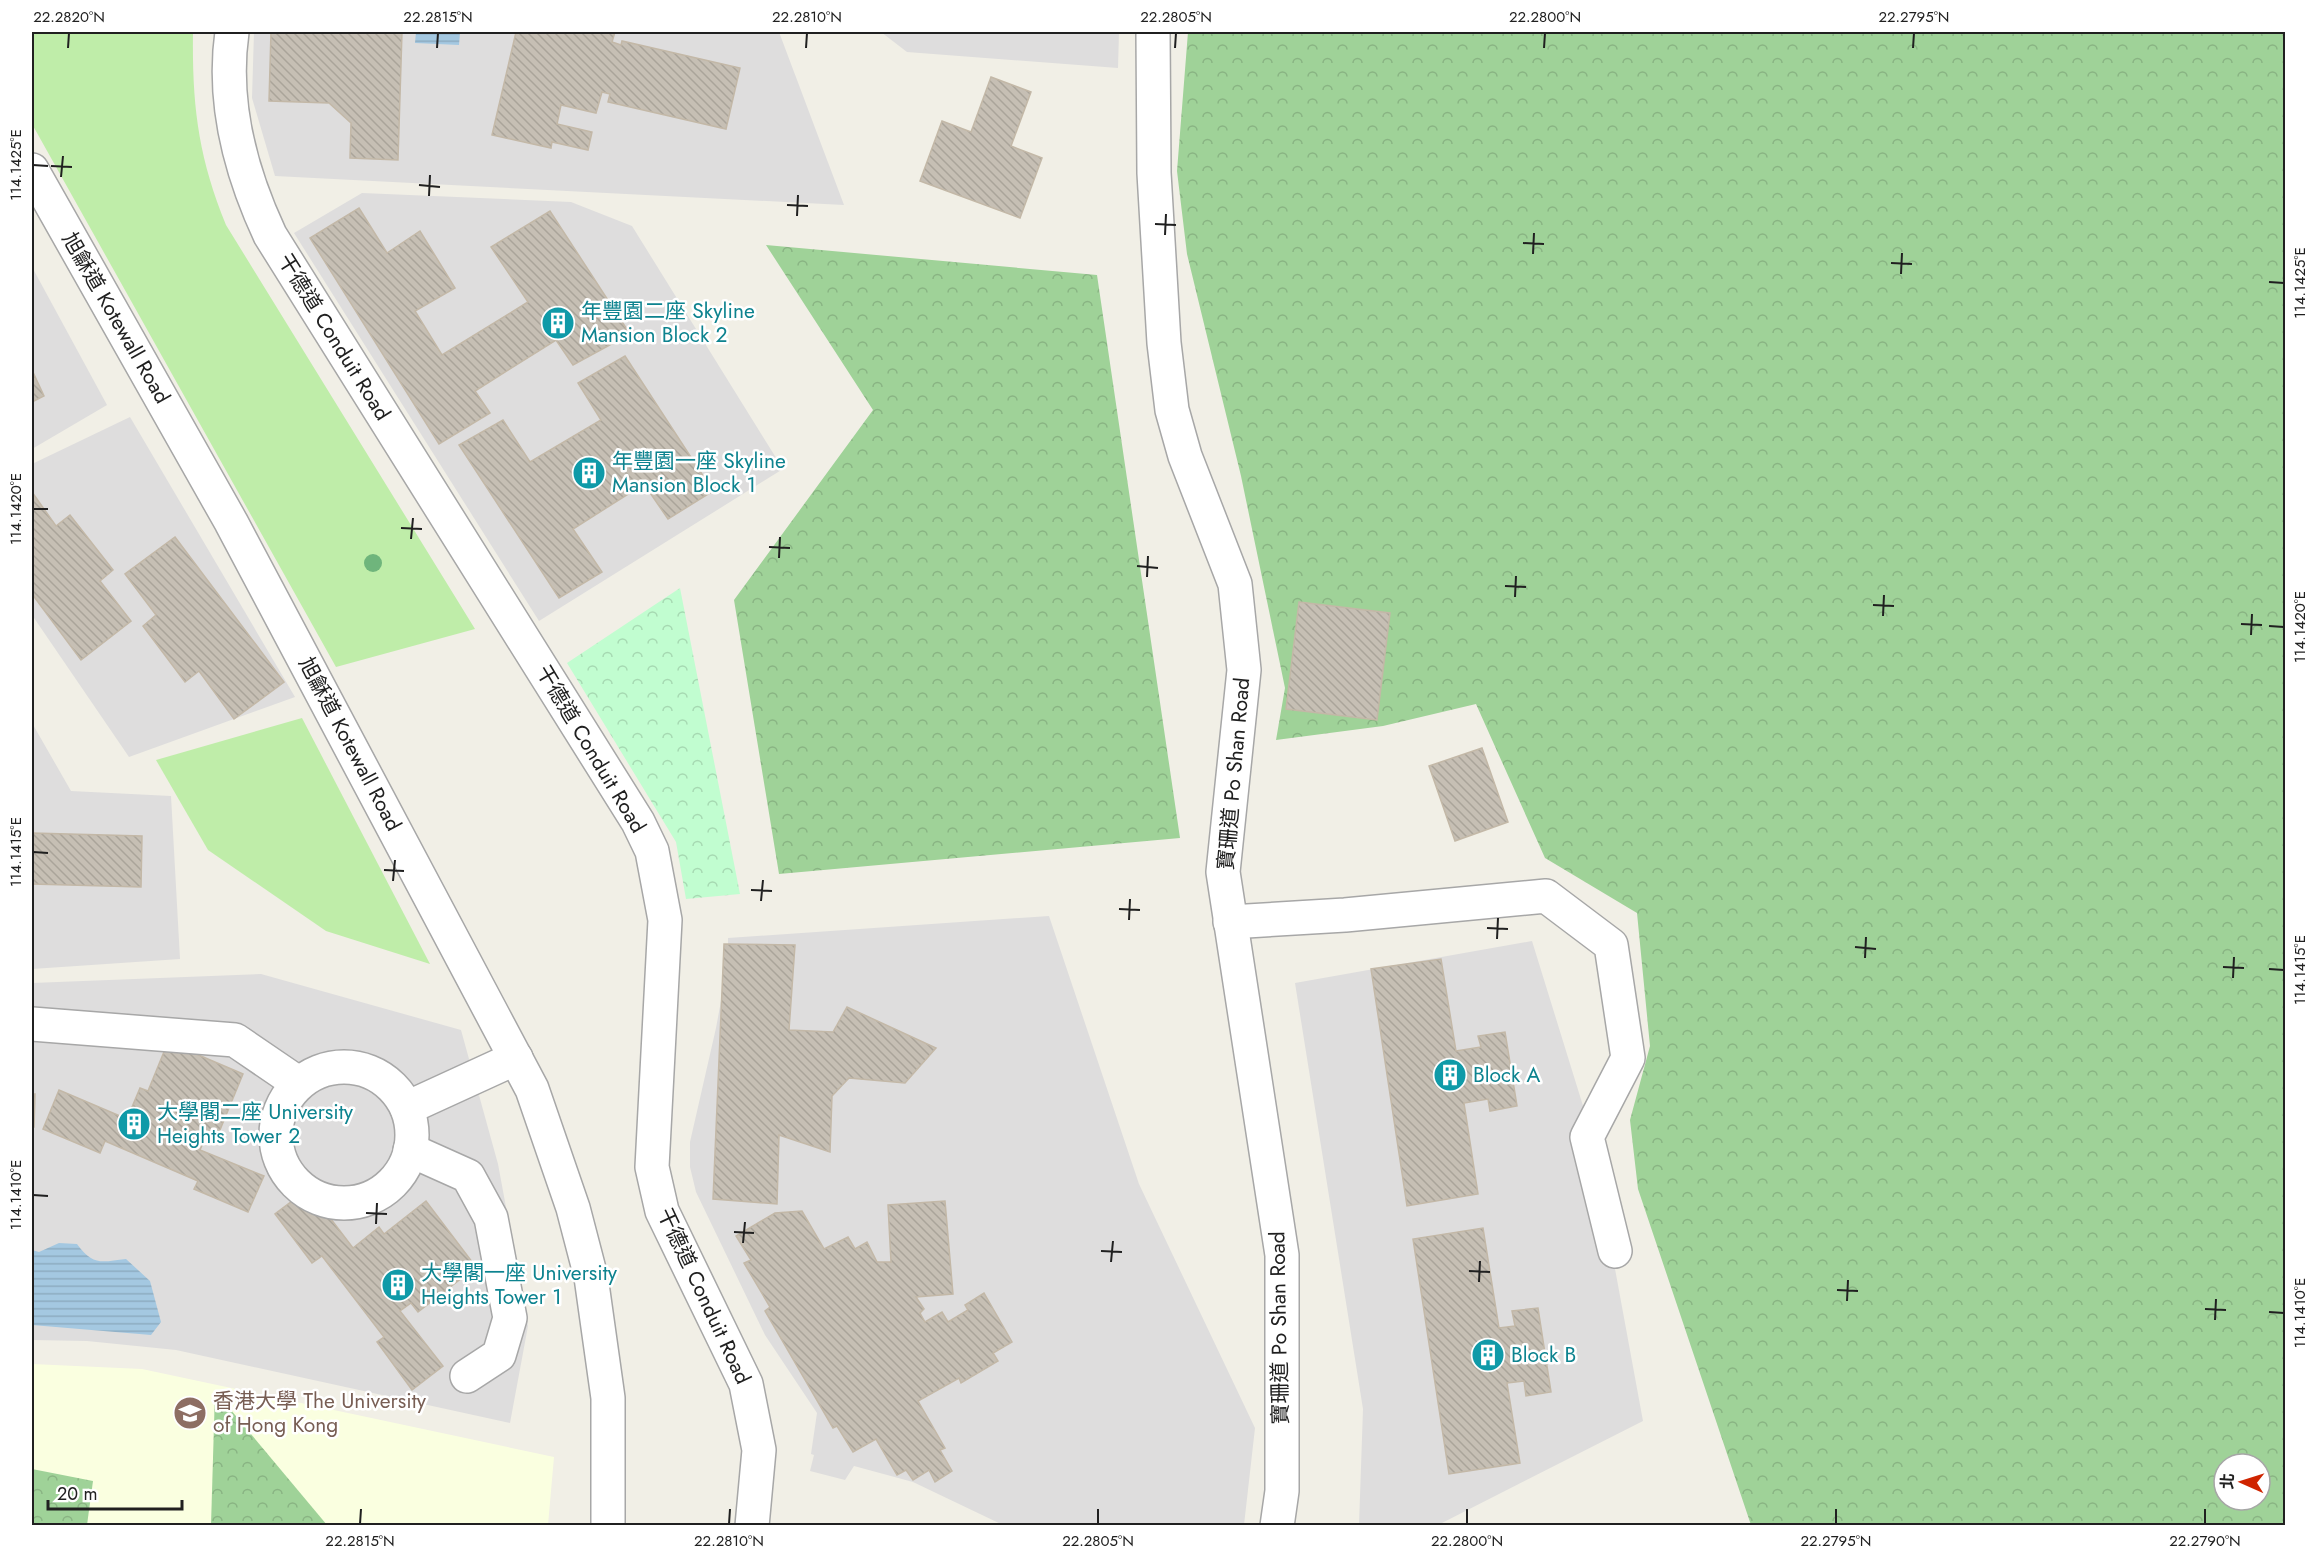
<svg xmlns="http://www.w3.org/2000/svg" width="2317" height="1557" font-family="Jost,'Noto Sans TC',sans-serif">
  <defs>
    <pattern id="forest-crowns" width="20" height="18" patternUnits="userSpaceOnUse" patternTransform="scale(1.5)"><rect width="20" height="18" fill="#9fd298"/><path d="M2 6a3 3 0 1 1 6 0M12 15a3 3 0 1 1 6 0" fill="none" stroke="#89b483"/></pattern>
    <pattern id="park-crowns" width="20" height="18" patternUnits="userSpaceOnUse" patternTransform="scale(1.5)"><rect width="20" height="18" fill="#c1fdd0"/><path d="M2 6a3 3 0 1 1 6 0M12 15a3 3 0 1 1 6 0" fill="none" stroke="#a6d9b2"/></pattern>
    <pattern id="water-rules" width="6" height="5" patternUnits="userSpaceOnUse" patternTransform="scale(1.5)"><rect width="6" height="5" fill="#a4c8e1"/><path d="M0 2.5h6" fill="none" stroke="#8dacc1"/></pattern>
    <pattern id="building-back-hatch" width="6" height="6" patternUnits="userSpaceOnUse" patternTransform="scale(1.5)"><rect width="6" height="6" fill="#c6bfb4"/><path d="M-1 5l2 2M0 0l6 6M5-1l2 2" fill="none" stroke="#aaa49a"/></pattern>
  </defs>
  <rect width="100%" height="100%" fill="#f1efe6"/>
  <g fill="#dedddd">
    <polygon points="254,32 779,32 844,205 275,176 252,98"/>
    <polygon points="881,32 1119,32 1118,68 907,52"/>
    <polygon points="362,193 571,202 632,226 783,469 539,621 294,233"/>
    <polygon points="32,267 107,405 32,449"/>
    <polygon points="130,417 295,697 129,757 32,615 32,464"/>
    <polygon points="32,723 71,791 171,796 180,959 32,969"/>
    <polygon points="1049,916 1139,1184 1255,1428 1244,1525 1003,1525 913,1482 854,1466 845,1480 810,1471 814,1455 811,1454 817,1413 765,1335 696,1192 690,1167 690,1142 716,1028 728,963 728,938"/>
    <polygon points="1532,941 1588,1122 1643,1421 1438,1525 1359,1525 1363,1409 1295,983"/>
    <polygon points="261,974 461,1030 498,1164 528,1326 510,1423 176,1350 87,1341 32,1340 32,983"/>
  </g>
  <polygon fill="#faffe0" points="32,1364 142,1369 554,1457 548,1525 32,1526"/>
  <g fill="url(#forest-crowns)" fill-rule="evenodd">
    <path d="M 1188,32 L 2285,32 L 2285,1525 L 1751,1525 L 1638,1189 L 1630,1120 L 1650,1046 L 1637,913 L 1545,858 L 1476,704 L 1383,726 L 1276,740 L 1285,688 L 1241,476 L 1187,254 L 1177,171 ZM 2224,1464 L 2260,1464 L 2260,1500 L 2224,1500 Z"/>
    <polygon points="766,245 1097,275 1180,838 779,874 734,600 873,410"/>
    <polygon points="215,1391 327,1525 211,1525"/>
    <polygon points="32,1469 93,1481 87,1525 32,1525"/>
  </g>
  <polygon fill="url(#park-crowns)" points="680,588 740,894 686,899 676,842 567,663"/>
  <g fill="#bfeda9">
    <path d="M 32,32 L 193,32 C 192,105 198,156 226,225 L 475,629 L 336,667 L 32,124 Z"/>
    <polygon points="302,718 430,964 326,931 208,850 156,760"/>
  </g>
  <g fill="url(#water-rules)">
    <polygon points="416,32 460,32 459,45 415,43"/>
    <path d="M 59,1243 L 77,1244 C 93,1266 101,1262 126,1259 L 150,1281 L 161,1322 L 151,1335 L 32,1325 L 32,1250 L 39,1252 Z"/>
  </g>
  <g fill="url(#building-back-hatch)" stroke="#c3b8a7" stroke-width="1.5">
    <polygon points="271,32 402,32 398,160 350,158 351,123 329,103 269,101"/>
    <polygon points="516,32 615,32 612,42 621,45 622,41 740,68 726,129 608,102 610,94 602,92 596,113 561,105 557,124 592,132 588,150 552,142 551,148 492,135"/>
    <polygon points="991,77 1031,92 1011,146 1042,158 1020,218 920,181 942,121 971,132"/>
    <polygon points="359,208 387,253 420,231 455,288 415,311 442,355 528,302 491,247 550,211 630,334 573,365 556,340 475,391 490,413 439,444 310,238"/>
    <polygon points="625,356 713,491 668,519 644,484 573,529 602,572 559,598 459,445 503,420 530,462 601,420 578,383"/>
    <polygon points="32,370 44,396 32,402"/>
    <polygon points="32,492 56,526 70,515 113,570 100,581 131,621 81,660 32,594"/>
    <polygon points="175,537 284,682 234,719 199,671 185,682 143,626 156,615 125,574"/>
    <polygon points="1299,602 1390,613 1377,720 1286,709"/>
    <polygon points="1482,748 1508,822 1455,841 1429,766"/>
    <polygon points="32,833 142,836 141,887 32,884"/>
    <polygon points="724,944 795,945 789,1030 833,1032 847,1007 936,1048 905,1083 849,1078 832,1096 830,1152 779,1135 777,1204 713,1199"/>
    <polygon points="1441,959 1456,1051 1481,1047 1478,1036 1505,1032 1517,1106 1490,1111 1488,1099 1464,1103 1478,1194 1407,1206 1371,969"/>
    <polygon points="168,1042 243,1074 215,1142 205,1138 200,1150 264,1176 248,1212 194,1189 198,1181 105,1141 100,1153 43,1129 59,1090 127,1119 140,1088 148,1091"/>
    <polygon points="32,1094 35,1094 34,1127 32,1127"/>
    <polygon points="308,1189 353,1248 379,1227 384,1234 426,1201 476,1267 418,1312 411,1303 400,1311 443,1366 412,1390 377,1342 384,1337 322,1256 312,1263 275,1214"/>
    <polygon points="945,1201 953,1294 916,1297 924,1309 920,1313 925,1322 942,1312 948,1322 968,1310 965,1305 984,1293 1012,1342 993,1353 998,1361 961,1383 959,1378 918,1401 945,1448 940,1450 952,1471 935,1482 929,1470 913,1480 906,1470 897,1475 876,1439 853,1452 837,1426 833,1428 765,1311 770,1307 744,1263 751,1260 736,1236 775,1213 802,1211 824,1249 848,1237 855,1249 867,1242 877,1262 891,1262 888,1205"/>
    <polygon points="1483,1228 1499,1328 1515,1326 1512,1311 1538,1308 1551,1392 1526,1396 1524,1381 1507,1383 1520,1463 1449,1474 1413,1239"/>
  </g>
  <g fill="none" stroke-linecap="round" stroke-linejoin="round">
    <g stroke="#a7a7a7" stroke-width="36">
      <g id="minor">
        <path d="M 232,32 C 222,102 240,171 270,235 L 638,822 L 652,851 L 665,920 L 652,1167 L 662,1211 L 746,1384 L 759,1450 L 752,1526"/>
        <polyline points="1153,32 1154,173 1164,343 1172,410 1185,456 1235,584 1244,670 1223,872 1282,1255 1282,1491 1277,1526"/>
        <polyline points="32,170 231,522 532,1089 573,1208 591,1277 608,1398 608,1526"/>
        <polyline points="1230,922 1345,915 1546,896 1611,945 1628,1058 1587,1137 1615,1251"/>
        <polyline points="32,1024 235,1040 298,1083"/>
        <circle cx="344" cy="1135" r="68"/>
        <polyline points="407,1108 516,1058"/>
        <polyline points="410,1150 468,1176 491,1218 510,1318 499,1355 467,1376"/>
      </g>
    </g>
    <use href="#minor" stroke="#fff" stroke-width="33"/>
  </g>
  <circle fill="#6fb57c" cx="373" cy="563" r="9"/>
  <path fill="none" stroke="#202020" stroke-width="2" d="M 68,48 L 69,33M 437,48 L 438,33M 806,48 L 807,33M 1175,48 L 1176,33M 1544,48 L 1545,33M 1913,48 L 1914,33M 33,165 L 48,166M 51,166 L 72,167M 61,177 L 63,156M 419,185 L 440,187M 429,196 L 430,175M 787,205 L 808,206M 797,216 L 798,195M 1155,224 L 1176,225M 1165,235 L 1166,214M 1523,243 L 1544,244M 1533,254 L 1534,233M 1891,263 L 1912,264M 1901,274 L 1902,253M 2269,282 L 2284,283M 33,509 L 48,509M 401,528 L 422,529M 411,539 L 413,518M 769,547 L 790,548M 779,558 L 780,537M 1137,566 L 1158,568M 1147,577 L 1148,556M 1505,586 L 1526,587M 1515,597 L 1516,576M 1873,605 L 1894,606M 1883,616 L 1884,595M 2241,624 L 2262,625M 2269,626 L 2284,627M 2251,635 L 2252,614M 33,852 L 48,853M 384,870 L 404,871M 393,881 L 395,860M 751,890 L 772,891M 761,901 L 763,880M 1119,909 L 1140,910M 1129,920 L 1130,899M 1487,928 L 1508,929M 1497,939 L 1498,918M 1855,947 L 1876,949M 1865,958 L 1866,937M 2223,967 L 2244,968M 2269,969 L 2284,970M 2233,978 L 2234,957M 33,1195 L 48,1196M 366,1213 L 387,1214M 376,1224 L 377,1203M 734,1232 L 754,1233M 743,1243 L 745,1222M 1101,1251 L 1122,1252M 1111,1262 L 1113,1241M 1469,1271 L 1490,1272M 1479,1282 L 1480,1261M 1837,1290 L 1858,1291M 1847,1301 L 1848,1280M 2205,1309 L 2226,1310M 2269,1312 L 2284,1313M 2215,1320 L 2216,1299M 360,1524 L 361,1509M 729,1524 L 730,1509M 1098,1524 L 1098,1509M 1467,1524 L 1467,1509M 1836,1524 L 1836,1509M 2205,1524 L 2205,1509"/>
  <defs>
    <g id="building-disc" transform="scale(1.725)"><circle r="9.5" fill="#0f9aa8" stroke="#fff"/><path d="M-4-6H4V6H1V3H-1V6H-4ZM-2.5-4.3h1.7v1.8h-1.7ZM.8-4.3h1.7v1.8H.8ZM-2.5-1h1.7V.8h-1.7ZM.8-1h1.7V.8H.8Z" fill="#fff"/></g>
    <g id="university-disc" transform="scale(1.725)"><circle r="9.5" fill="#8d6e63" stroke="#fff"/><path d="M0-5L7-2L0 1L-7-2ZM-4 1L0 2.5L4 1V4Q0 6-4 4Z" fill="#fff"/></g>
  </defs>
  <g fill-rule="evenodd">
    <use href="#building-disc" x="558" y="323"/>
    <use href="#building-disc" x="589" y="473"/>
    <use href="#building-disc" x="1450" y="1075"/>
    <use href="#building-disc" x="134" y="1124"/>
    <use href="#building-disc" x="398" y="1285"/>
    <use href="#building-disc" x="1488" y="1355"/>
    <use href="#university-disc" x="190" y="1413"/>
  </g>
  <g text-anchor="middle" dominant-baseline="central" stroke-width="5" stroke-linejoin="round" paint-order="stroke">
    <g font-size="21" fill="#0d838f" stroke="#fff" text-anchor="start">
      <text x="581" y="311">年豐園二座 Skyline<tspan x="581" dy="24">Mansion Block 2</tspan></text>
      <text x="612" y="461">年豐園一座 Skyline<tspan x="612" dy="24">Mansion Block 1</tspan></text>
      <text x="1473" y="1075">Block A</text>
      <text x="157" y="1112">大學閣二座 University<tspan x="157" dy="24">Heights Tower 2</tspan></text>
      <text x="421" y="1273">大學閣一座 University<tspan x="421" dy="24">Heights Tower 1</tspan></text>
      <text x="1511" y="1355">Block B</text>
    </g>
    <g font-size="21" fill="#202020" stroke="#fff">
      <text transform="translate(116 318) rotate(60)">旭龢道 Kotewall Road</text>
      <text transform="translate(334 337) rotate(58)">干德道 Conduit Road</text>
      <text transform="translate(350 744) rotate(62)">旭龢道 Kotewall Road</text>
      <text transform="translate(591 749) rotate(59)">干德道 Conduit Road</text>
      <text transform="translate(1234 774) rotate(-85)">寶珊道 Po Shan Road</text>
      <text transform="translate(704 1296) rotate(65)">干德道 Conduit Road</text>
      <text transform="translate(1279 1328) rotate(-91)">寶珊道 Po Shan Road</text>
    </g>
    <g font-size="21" fill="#785e54" stroke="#fff" text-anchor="start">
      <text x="213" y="1401">香港大學 The University<tspan x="213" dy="24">of Hong Kong</tspan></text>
    </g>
  </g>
  <rect width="2317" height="1557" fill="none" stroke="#ffffff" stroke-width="66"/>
  <g transform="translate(2242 1482) rotate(273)"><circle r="28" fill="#ffffff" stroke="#a6a6a6" stroke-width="1.5"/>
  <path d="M0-4.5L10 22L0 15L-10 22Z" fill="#cf2400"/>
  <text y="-9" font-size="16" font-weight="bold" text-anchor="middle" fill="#202020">北</text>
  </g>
  <path d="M48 1500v9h134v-9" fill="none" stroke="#202020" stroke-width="3"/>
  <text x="57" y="1500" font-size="18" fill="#202020" stroke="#ffffff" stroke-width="4.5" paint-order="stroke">20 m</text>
  <rect x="33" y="33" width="2251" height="1491" fill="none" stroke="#202020" stroke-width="2"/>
  <g font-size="15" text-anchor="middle" fill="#202020">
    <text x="69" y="22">22.2820°N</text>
    <text x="438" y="22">22.2815°N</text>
    <text x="807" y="22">22.2810°N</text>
    <text x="1176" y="22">22.2805°N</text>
    <text x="1545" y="22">22.2800°N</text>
    <text x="1914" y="22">22.2795°N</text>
    <text transform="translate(16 165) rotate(-90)" y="5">114.1425°E</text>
    <text transform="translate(2300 283) rotate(-90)" y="5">114.1425°E</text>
    <text transform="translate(16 509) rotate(-90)" y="5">114.1420°E</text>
    <text transform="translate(2300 627) rotate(-90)" y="5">114.1420°E</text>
    <text transform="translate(16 852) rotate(-90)" y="5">114.1415°E</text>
    <text transform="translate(2300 970) rotate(-90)" y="5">114.1415°E</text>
    <text transform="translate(16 1195) rotate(-90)" y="5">114.1410°E</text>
    <text transform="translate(2300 1313) rotate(-90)" y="5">114.1410°E</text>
    <text x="360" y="1546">22.2815°N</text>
    <text x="729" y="1546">22.2810°N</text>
    <text x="1098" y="1546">22.2805°N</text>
    <text x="1467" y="1546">22.2800°N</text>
    <text x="1836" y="1546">22.2795°N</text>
    <text x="2205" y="1546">22.2790°N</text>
  </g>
</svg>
